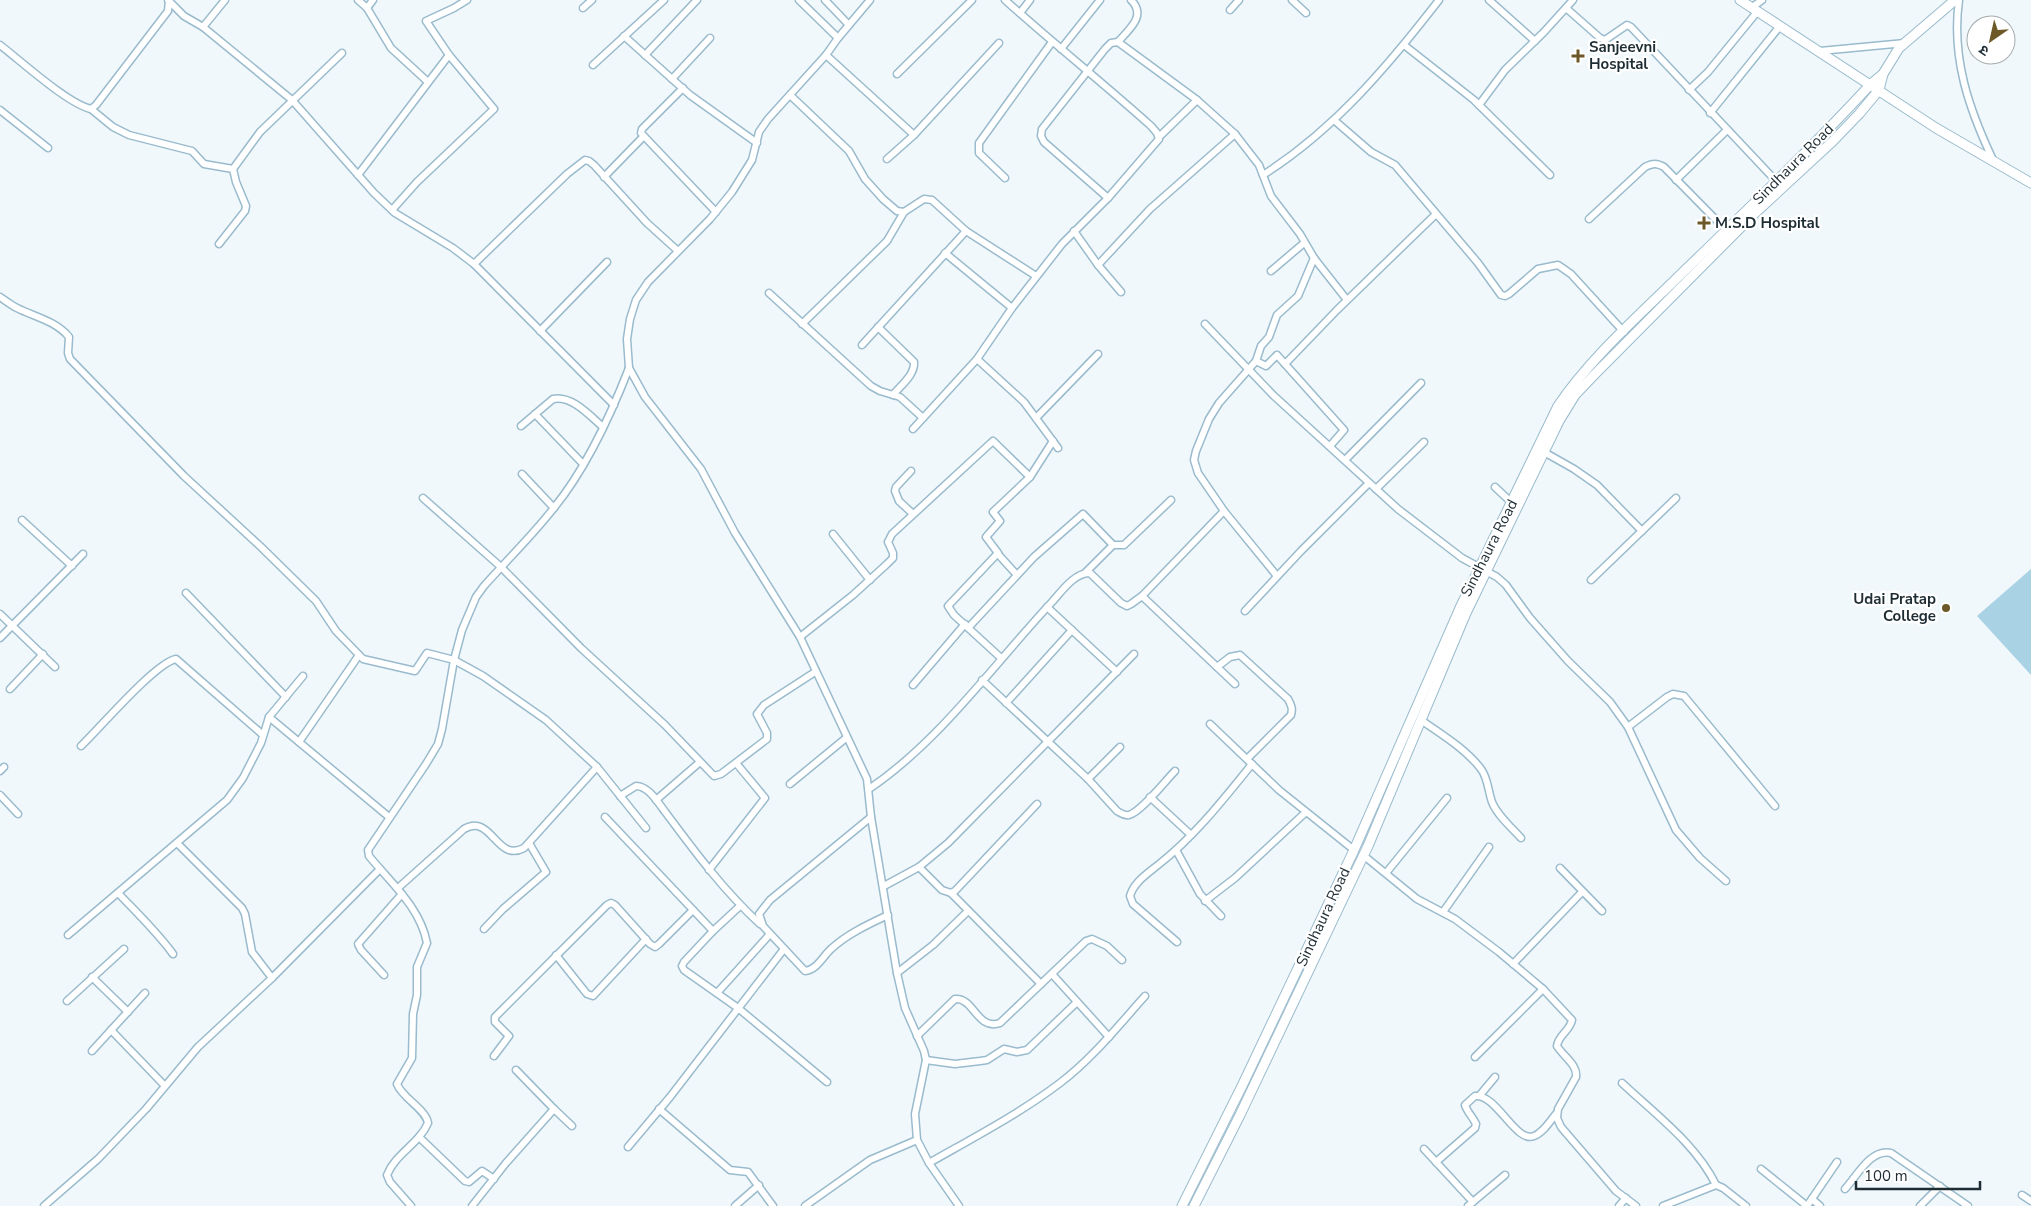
<svg xmlns="http://www.w3.org/2000/svg" width="2031" height="1206" font-family="'Nunito Sans','Noto Sans Devanagari',sans-serif">
  <rect width="100%" height="100%" fill="#f1f8fc"/>
  <polygon fill="#aad2e5" points="2031,569 2031,675 1977,616"/>
  <g fill="none" stroke-linecap="round" stroke-linejoin="round">
    <g stroke="#99bbcd" stroke-width="9">
      <g id="minor">
        <polyline points="168,0 184,16 203,27 292,100 374,193 395,213 453,248 474,264 614,405"/>
        <polyline points="358,0 367,8 391,48 428,82"/>
        <polyline points="799,0 838,38"/>
        <polyline points="825,0 849,25"/>
        <polyline points="870,0 838,38 826,55 768,119 759,132 752,160 732,192 710,219 648,282 636,300 630,319 627,339 629,368 645,397 701,469 735,533 800,637 867,779 871,817 897,973 905,1008 924,1051 926,1060 915,1114 917,1140 929,1163 959,1206"/>
        <polyline points="1292,0 1306,13"/>
        <polyline points="1489,0 1535,41"/>
        <path d="M 1959,0 C 1951,58 1969,109 1993,160"/>
        <polyline points="367,8 373,0"/>
        <polyline points="583,8 592,0"/>
        <polyline points="1566,8 1600,38 1605,40 1627,25 1631,27 1776,181"/>
        <polyline points="1751,8 1762,0"/>
        <polyline points="1230,10 1239,0"/>
        <polyline points="1020,13 1030,0"/>
        <polyline points="203,27 225,0"/>
        <polyline points="624,36 690,95 757,143"/>
        <path d="M 1118,42 C 1129,29 1147,16 1131,0"/>
        <path d="M 0,45 C 21,61 68,104 91,109 L 96,105 L 168,11 L 169,0"/>
        <polyline points="1404,45 1474,100 1550,175"/>
        <polyline points="1061,49 1100,0"/>
        <polyline points="1820,51 1905,43"/>
        <polyline points="645,55 697,0"/>
        <polyline points="826,55 914,135"/>
        <polyline points="593,65 664,0"/>
        <polyline points="897,74 972,0"/>
        <polyline points="672,79 710,38"/>
        <polyline points="683,88 642,129 641,133 716,212"/>
        <polyline points="1689,90 1708,72 1757,12"/>
        <polyline points="790,95 849,151 865,179 883,199 897,211 904,212 924,199 932,200 966,231 1036,276"/>
        <polyline points="1479,105 1505,70 1544,32 1573,0"/>
        <polyline points="91,109 113,127 129,135 192,151 204,164 233,169"/>
        <polyline points="0,110 48,148"/>
        <polyline points="1710,113 1780,26"/>
        <polyline points="1334,120 1371,152 1395,165 1478,263 1501,295 1505,296 1509,294 1538,269 1558,265 1571,274 1624,332"/>
        <polyline points="1159,137 1197,100"/>
        <polyline points="887,159 914,135 999,43"/>
        <polyline points="358,175 449,55"/>
        <path d="M 1263,175 C 1334,130 1388,66 1439,0"/>
        <polyline points="604,177 643,137"/>
        <polyline points="1005,178 979,153 979,143 1052,42"/>
        <polyline points="1676,180 1727,130"/>
        <polyline points="1108,198 1044,142 1041,136 1042,129 1105,49 1111,43 1118,42 1197,100 1235,134 1259,165 1271,196 1300,234 1314,258 1347,300"/>
        <polyline points="392,210 417,182 494,109 449,55 426,21 454,8 467,0"/>
        <path d="M 1589,219 L 1645,167 C 1653,163 1657,163 1664,167 L 1726,230"/>
        <polyline points="1074,231 1098,265 1121,292"/>
        <polyline points="219,244 245,211 246,206 236,182 233,169 260,132 342,53"/>
        <polyline points="945,253 1012,308"/>
        <polyline points="474,264 567,174 585,160 589,161 594,165 647,223 678,251"/>
        <polyline points="1098,265 1150,209 1235,134"/>
        <polyline points="1271,271 1304,243"/>
        <polyline points="769,293 871,386 880,391 900,397 923,418"/>
        <path d="M 0,297 C 6,301 11,305 17,308 C 35,317 56,321 69,337 L 68,353 L 70,359 L 184,476 L 260,546 L 316,601 L 336,631 L 363,659 L 415,671 L 427,653 L 454,660 L 483,676 L 546,720 L 597,767 L 646,828"/>
        <polyline points="802,324 887,241 904,212"/>
        <polyline points="1205,324 1273,395 1398,509 1462,558 1497,577 1506,585 1530,618 1568,661 1610,702 1628,727 1676,830 1700,858 1726,881"/>
        <path d="M 878,327 L 914,362 C 915,375 901,385 893,395"/>
        <polyline points="540,331 607,262"/>
        <polyline points="862,345 966,231"/>
        <polyline points="977,359 1024,402 1058,448"/>
        <polyline points="1256,361 1266,366 1277,355 1285,364"/>
        <polyline points="535,414 583,464"/>
        <polyline points="1036,418 1098,354"/>
        <path d="M 521,426 L 553,399 C 572,395 590,416 603,427"/>
        <path d="M 913,429 L 977,359 L 1012,308 L 1062,244 L 1108,198 L 1159,139 L 1157,133 L 1151,126 C 1103,83 1053,43 1005,0"/>
        <polyline points="1330,446 1344,430 1285,364 1337,310 1436,214"/>
        <polyline points="1544,452 1574,469 1597,485 1642,531"/>
        <polyline points="1345,460 1421,383"/>
        <polyline points="911,471 896,487 895,491 899,501 913,514"/>
        <polyline points="522,474 554,508"/>
        <polyline points="1030,477 1053,441"/>
        <polyline points="1495,487 1512,503"/>
        <polyline points="1376,489 1424,442"/>
        <polyline points="423,498 501,567 581,648 665,725 714,776 721,774 767,739 767,733 757,714 764,705 815,672"/>
        <polyline points="22,520 72,566"/>
        <polyline points="833,534 870,580"/>
        <polyline points="997,553 1017,575"/>
        <polyline points="1085,573 1113,545 1124,545 1171,500"/>
        <polyline points="1277,576 1224,511 1198,473 1194,460 1196,451 1209,419 1219,403 1256,361 1261,346 1269,337 1277,315 1298,296 1314,258"/>
        <polyline points="1591,580 1676,498"/>
        <polyline points="186,593 286,697"/>
        <polyline points="1142,596 1235,684"/>
        <polyline points="1047,607 1117,672"/>
        <polyline points="1245,611 1301,551 1369,483"/>
        <polyline points="0,614 55,667"/>
        <polyline points="969,627 1034,557 1083,514 1113,545"/>
        <polyline points="800,637 853,595 887,564 893,558 893,553 888,542 892,534 993,441 1030,477 993,512 1000,521 986,537 998,553 948,606 954,615 1001,658"/>
        <polyline points="0,638 83,554"/>
        <path d="M 1217,667 L 1230,657 L 1240,655 L 1288,699 C 1291,705 1293,708 1291,715 L 1247,759"/>
        <path d="M 982,680 L 1088,779 L 1117,811 C 1121,813 1124,816 1129,815 C 1142,811 1165,781 1175,771"/>
        <polyline points="913,685 965,624"/>
        <polyline points="10,689 43,654"/>
        <polyline points="1006,703 1072,630"/>
        <polyline points="269,717 389,817"/>
        <path d="M 1421,720 C 1441,734 1466,749 1481,769 C 1488,778 1488,791 1492,802 C 1497,815 1511,827 1521,838"/>
        <polyline points="1210,724 1279,790 1354,850"/>
        <polyline points="1628,727 1667,697 1673,694 1684,696 1775,806"/>
        <polyline points="299,742 359,655"/>
        <path d="M 81,746 C 99,729 155,663 176,659 L 263,735"/>
        <polyline points="0,771 4,767"/>
        <polyline points="1088,779 1120,747"/>
        <polyline points="790,784 846,738"/>
        <path d="M 869,789 C 940,741 994,664 1052,602 C 1061,592 1075,572 1090,573 L 1121,603 L 1127,606 L 1131,604 L 1142,596 L 1224,511"/>
        <polyline points="0,795 18,814"/>
        <path d="M 620,796 L 636,786 C 649,786 659,804 666,813 C 695,852 724,891 760,924"/>
        <polyline points="1150,797 1191,835"/>
        <polyline points="656,800 700,762"/>
        <polyline points="605,817 713,931 684,962 682,966 684,970 738,1008 827,1082"/>
        <path d="M 871,817 L 770,900 L 759,914 L 763,926 L 805,971 C 817,970 823,956 831,949 C 847,934 869,924 888,915"/>
        <polyline points="177,843 242,908 245,914 252,952 272,978"/>
        <polyline points="1176,850 1200,894 1221,916"/>
        <path d="M 1363,855 L 1417,899 L 1455,919 L 1499,952 L 1543,989 L 1572,1020 C 1570,1031 1558,1035 1557,1046 C 1563,1056 1578,1065 1576,1077 L 1558,1109 L 1557,1118 L 1561,1127 L 1616,1191 L 1636,1206"/>
        <polyline points="919,867 942,890 951,893 955,891 1037,804"/>
        <polyline points="1560,868 1602,911"/>
        <polyline points="709,870 765,798 736,763"/>
        <polyline points="1386,873 1447,798"/>
        <polyline points="884,886 919,867 948,843 1134,654"/>
        <path d="M 398,888 L 464,829 C 492,813 496,863 524,848 L 597,767"/>
        <path d="M 118,893 C 137,913 157,932 173,954"/>
        <polyline points="951,893 1041,984"/>
        <polyline points="1205,901 1235,878 1306,812"/>
        <polyline points="1443,912 1489,847"/>
        <polyline points="484,929 503,909 546,872 529,843"/>
        <polyline points="713,931 740,906"/>
        <polyline points="68,935 227,800 243,778 261,743 269,717 303,676"/>
        <path d="M 1177,942 L 1133,904 L 1130,896 C 1134,882 1147,874 1158,865 C 1194,837 1223,800 1252,764"/>
        <polyline points="556,955 587,994 593,996 646,939"/>
        <polyline points="1513,964 1582,892"/>
        <polyline points="897,973 933,945 968,911"/>
        <polyline points="1052,974 1109,1037"/>
        <polyline points="384,975 361,950 358,944 402,894"/>
        <polyline points="92,977 128,1012"/>
        <polyline points="717,993 770,934"/>
        <polyline points="67,1001 124,949"/>
        <polyline points="111,1030 165,1086"/>
        <path d="M 917,1036 L 955,999 C 974,997 977,1031 1000,1023 L 1086,941 L 1092,939 L 1107,946 L 1122,960"/>
        <polyline points="92,1051 145,993"/>
        <polyline points="494,1056 509,1036 495,1022 495,1017 607,905 611,903 615,905 650,944 655,947 659,944 693,910"/>
        <polyline points="1475,1057 1543,989"/>
        <polyline points="926,1060 955,1064 980,1061 987,1060 1004,1049 1017,1052 1027,1050 1077,1002"/>
        <path d="M 1622,1083 C 1655,1114 1696,1144 1716,1185"/>
        <polyline points="1480,1095 1495,1077"/>
        <polyline points="554,1109 572,1126"/>
        <polyline points="659,1109 730,1170 748,1172 773,1206"/>
        <polyline points="419,1137 465,1181 469,1182 482,1171 494,1179"/>
        <polyline points="628,1147 670,1097 784,949"/>
        <polyline points="1424,1149 1473,1202"/>
        <path d="M 1436,1162 L 1475,1128 L 1476,1124 C 1473,1117 1467,1112 1465,1105 L 1475,1096 C 1496,1093 1516,1144 1534,1136 C 1543,1133 1550,1121 1556,1114"/>
        <path d="M 929,1163 C 973,1138 1019,1114 1060,1083 C 1092,1059 1118,1026 1145,996"/>
        <polyline points="1761,1169 1807,1206"/>
        <path d="M 1845,1189 C 1857,1176 1871,1148 1891,1153 L 1968,1206"/>
        <polyline points="2022,1195 2031,1201"/>
        <polyline points="1812,1199 1820,1206"/>
        <polyline points="44,1206 98,1159 146,1109 198,1047 272,978 380,869"/>
        <path d="M 411,1206 L 390,1182 L 387,1175 C 395,1154 419,1144 428,1123 C 426,1109 402,1098 397,1084 L 412,1058 L 413,1014 L 417,995 L 417,967 L 427,943 C 420,907 391,883 369,856 L 368,850 L 426,764 L 438,744 L 442,729 L 454,660 L 462,630 L 476,597 L 484,586 C 507,560 532,536 553,509 C 586,469 610,417 629,368"/>
        <polyline points="472,1206 506,1163 554,1109 516,1070"/>
        <polyline points="735,1206 759,1185"/>
        <polyline points="805,1206 870,1160 917,1140"/>
        <polyline points="1468,1206 1505,1175"/>
        <polyline points="1619,1206 1626,1198"/>
        <polyline points="1663,1206 1716,1185 1723,1188 1746,1206"/>
        <polyline points="1807,1206 1837,1162"/>
        <polyline points="1920,1206 1940,1186"/>
      </g>
    </g>
    <g stroke="#99bbcd" stroke-width="11">
      <g id="tertiary">
        <polyline points="1740,0 1936,128 2031,183"/>
        <path d="M 1182,1206 L 1242,1086 L 1354,850 L 1460,608 L 1558,406 C 1589,360 1634,320 1674,281 C 1741,216 1808,152 1871,84 L 1883,74 L 1899,48 L 1955,0"/>
        <polyline points="1194,1206 1240,1115 1368,846 1466,613 1559,421 1575,395 1596,373 1753,215 1833,141 1859,114 1879,90 1883,74"/>
      </g>
    </g>
    <use href="#minor" stroke="#fff" stroke-width="6"/>
    <use href="#tertiary" stroke="#fff" stroke-width="9"/>
  </g>
  <g fill="#6c5927" stroke="#fff" stroke-width="2">
    <path d="M1575.5 48.5h5v5h5v5h-5v5h-5v-5h-5v-5h5z"/>
    <path d="M1701.5 215.5h5v5h5v5h-5v5h-5v-5h-5v-5h5z"/>
    <circle cx="1946" cy="608" r="5"/>
  </g>
  <g text-anchor="middle" dominant-baseline="central" stroke-width="4.5" stroke-linejoin="round" paint-order="stroke">
    <g font-size="15" font-weight="bold" fill="#1e2c33" stroke="#fff" text-anchor="start">
      <text x="1589" y="47">Sanjeevni<tspan x="1589" dy="17">Hospital</tspan></text>
      <text x="1715" y="223">M.S.D Hospital</text>
      <text x="1936" y="599" text-anchor="end">Udai Pratap<tspan x="1936" dy="17">College</tspan></text>
    </g>
    <g font-size="15" fill="#1e2c33" stroke="#fff">
      <text transform="translate(1793 164) rotate(-45)">Sindhaura Road</text>
      <text transform="translate(1489 548) rotate(-63)">Sindhaura Road</text>
      <text transform="translate(1323 917) rotate(-65)">Sindhaura Road</text>
    </g>
  </g>
  <g transform="translate(1991 40) rotate(214)"><circle r="24" fill="#ffffff" stroke="#a5abad"/>
  <path d="M0-4L9 19L0 12L-9 19Z" fill="#6c5927"/>
  <text y="-8" font-size="14" font-weight="bold" text-anchor="middle" fill="#1e2c33">उ</text>
  </g>
  <path d="M1856 1181v8h124v-8" fill="none" stroke="#1e2c33" stroke-width="2.5"/>
  <text x="1864" y="1181" font-size="15" fill="#1e2c33" stroke="#ffffff" stroke-width="4" paint-order="stroke">100 m</text>
</svg>
